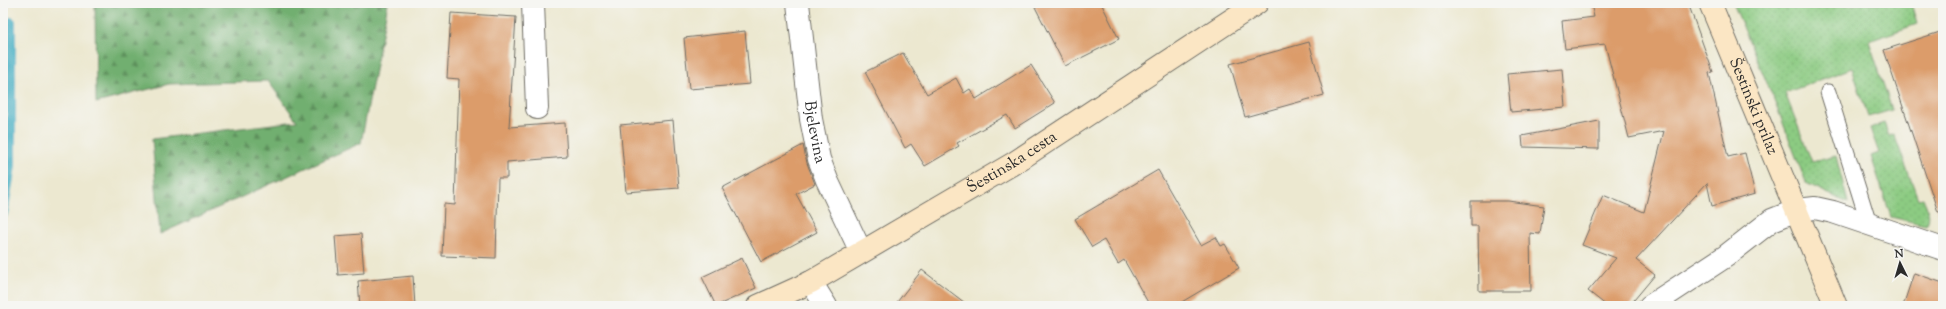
<svg xmlns="http://www.w3.org/2000/svg" width="1946" height="309" font-family="'Sorts Mill Goudy',serif">
  <defs>
    <pattern id="grass-dots" width="8" height="8" patternUnits="userSpaceOnUse"><rect width="8" height="8" fill="#8ccb82"/><path d="M2 2h.1M6 6h.1" fill="none" stroke="#79ae70" stroke-width="1.8" stroke-linecap="round"/></pattern>
    <pattern id="forest-firs" width="22" height="20" patternUnits="userSpaceOnUse"><rect width="22" height="20" fill="#71af70"/><path d="M5 1l3.5 6h-7zM16 11l3.5 6h-7z" fill="#5d8f5c"/></pattern>
  </defs>
  <rect width="100%" height="100%" fill="#f6f6f2"/>
  <filter id="ink" filterUnits="userSpaceOnUse"><feTurbulence type="fractalNoise" baseFrequency=".025" numOctaves="2"/><feDisplacementMap in="SourceGraphic" scale="8" xChannelSelector="R" yChannelSelector="G"/><feConvolveMatrix kernelMatrix="1 2 1 2 8 2 1 2 1" color-interpolation-filters="sRGB"/></filter>
  <filter id="wash" filterUnits="userSpaceOnUse"><feTurbulence type="fractalNoise" baseFrequency=".012" numOctaves="4" result="noise"/><feDisplacementMap in="SourceGraphic" scale="16" xChannelSelector="R" yChannelSelector="G"/><feGaussianBlur stdDeviation="0.9" result="paint"/><feColorMatrix in="noise" values="0 0 0 0 0 0 0 0 0 0 0 0 0 0 0 0 0 1.4 0 .05"/><feComposite in="paint" operator="in"/></filter>
  <g filter="url(#wash)">
    <rect width="100%" height="100%" fill="#ece8d0"/>
    <g fill="url(#grass-dots)" stroke="#5c7b56">
      <polygon points="1733,3 1834,3 1823,5 1823,7 1869,3 1911,3 1917,24 1869,41 1892,110 1868,117 1852,68 1785,93 1812,162 1836,156 1848,203 1806,183 1773,97"/>
      <path d="M 1884,123 L 1889,136 L 1894,134 L 1918,199 L 1923,198 C 1927,208 1932,216 1926,225 L 1891,217 L 1871,156 L 1879,153 L 1870,128 Z"/>
    </g>
    <polygon fill="url(#forest-firs)" stroke="#4e6d4e" points="95,3 388,3 361,143 160,234 152,139 297,121 268,81 169,84 96,103"/>
    <g fill="none" stroke-linecap="round" stroke-linejoin="round">
      <polyline stroke="#44aec3" stroke-width="10" points="3,214 11,166 11,22"/>
    </g>
    <g id="blocks">
      <g fill="#dc9c6a">
        <polygon points="1033,3 1101,3 1119,39 1065,66"/>
        <polygon points="1591,3 1688,3 1713,72 1709,73 1728,157 1745,153 1755,194 1712,206 1707,183 1636,260 1655,275 1629,306 1607,306 1588,291 1616,258 1582,245 1603,195 1644,212 1664,131 1629,138 1605,44 1565,49 1562,21 1594,17"/>
        <polygon points="451,13 516,17 509,127 565,123 567,157 507,162 507,178 498,178 496,258 442,256 444,204 455,205 459,79 447,78"/>
        <polygon points="745,31 750,84 689,89 684,38"/>
        <polygon points="1943,31 1943,211 1938,212 1884,50"/>
        <polygon points="1309,42 1324,95 1245,117 1230,64"/>
        <polygon points="903,53 927,94 956,78 964,93 970,89 976,99 1031,65 1055,103 1015,128 1007,115 957,143 959,146 925,166 911,144 905,148 865,72"/>
        <polygon points="1562,69 1565,107 1511,112 1507,74"/>
        <polygon points="673,120 679,188 626,192 620,125"/>
        <polygon points="1599,121 1599,149 1523,147 1522,136"/>
        <polygon points="803,145 807,163 815,184 796,194 817,232 761,262 722,188"/>
        <polygon points="1158,170 1201,245 1216,237 1221,246 1225,244 1239,268 1175,306 1150,306 1124,260 1118,264 1104,240 1092,247 1075,219"/>
        <polygon points="1471,201 1508,201 1544,206 1540,234 1530,233 1531,291 1479,291 1478,226 1471,226"/>
        <polygon points="361,234 364,273 338,275 335,236"/>
        <polygon points="742,258 756,288 716,306 702,277"/>
        <polygon points="922,270 969,306 894,306"/>
        <polygon points="1914,273 1943,283 1943,306 1903,306"/>
        <polygon points="413,276 415,306 360,306 358,281"/>
      </g>
    </g>
  </g>
  <g filter="url(#ink)">
    <use href="#blocks" fill-opacity="0" stroke="#6f6d65" stroke-width="1"/>
    <g fill="none" stroke-linecap="round" stroke-linejoin="round">
      <g stroke="#6f6d65" stroke-width="17">
        <polyline id="lane" points="1828,92 1869,224"/>
      </g>
      <g stroke="#6f6d65" stroke-width="24">
        <g id="street">
          <polyline points="533,3 537,108"/>
          <path id="s1" d="M 798,3 L 811,119 L 819,159 L 827,180 L 861,252"/>
          <polyline points="811,282 826,306"/>
          <polyline points="1650,306 1726,256 1772,220 1797,210 1815,208 1833,212 1943,249"/>
        </g>
      </g>
      <g stroke="#6f6d65" stroke-width="24">
        <g id="secondary">
          <path id="s2" d="M 1710,3 L 1836,306"/>
          <path id="s3" d="M 758,306 L 811,282 L 1014,163 L 1257,3"/>
        </g>
      </g>
      <use href="#lane" stroke="#fff" stroke-width="15"/>
      <use href="#street" stroke="#fff" stroke-width="22"/>
      <use href="#secondary" stroke="#fbe6c4" stroke-width="22"/>
    </g>
  </g>
  <g text-anchor="middle" dominant-baseline="central" stroke-width="4" stroke-linejoin="round" paint-order="stroke">
    <g font-size="16" fill="#2b2b2b" stroke="#f6f6f2">
      <text stroke="none"><textPath href="#s2" startOffset="112">Šestinski prilaz</textPath></text>
      <text stroke="none"><textPath href="#s1" startOffset="130">Bjelevina</textPath></text>
      <text stroke="none"><textPath href="#s3" startOffset="292">Šestinska cesta</textPath></text>
    </g>
  </g>
  <rect width="1946" height="309" fill="none" stroke="#f6f6f2" stroke-width="16"/>
  <g transform="translate(1900 263) rotate(355)" stroke="#f6f6f2" stroke-width="3" paint-order="stroke">
  <path d="M0-3L7 15L0 10L-7 15Z" fill="#2b2b2b"/>
  <text y="-6" font-size="11" font-weight="bold" text-anchor="middle" fill="#2b2b2b">N</text>
  </g>
</svg>
